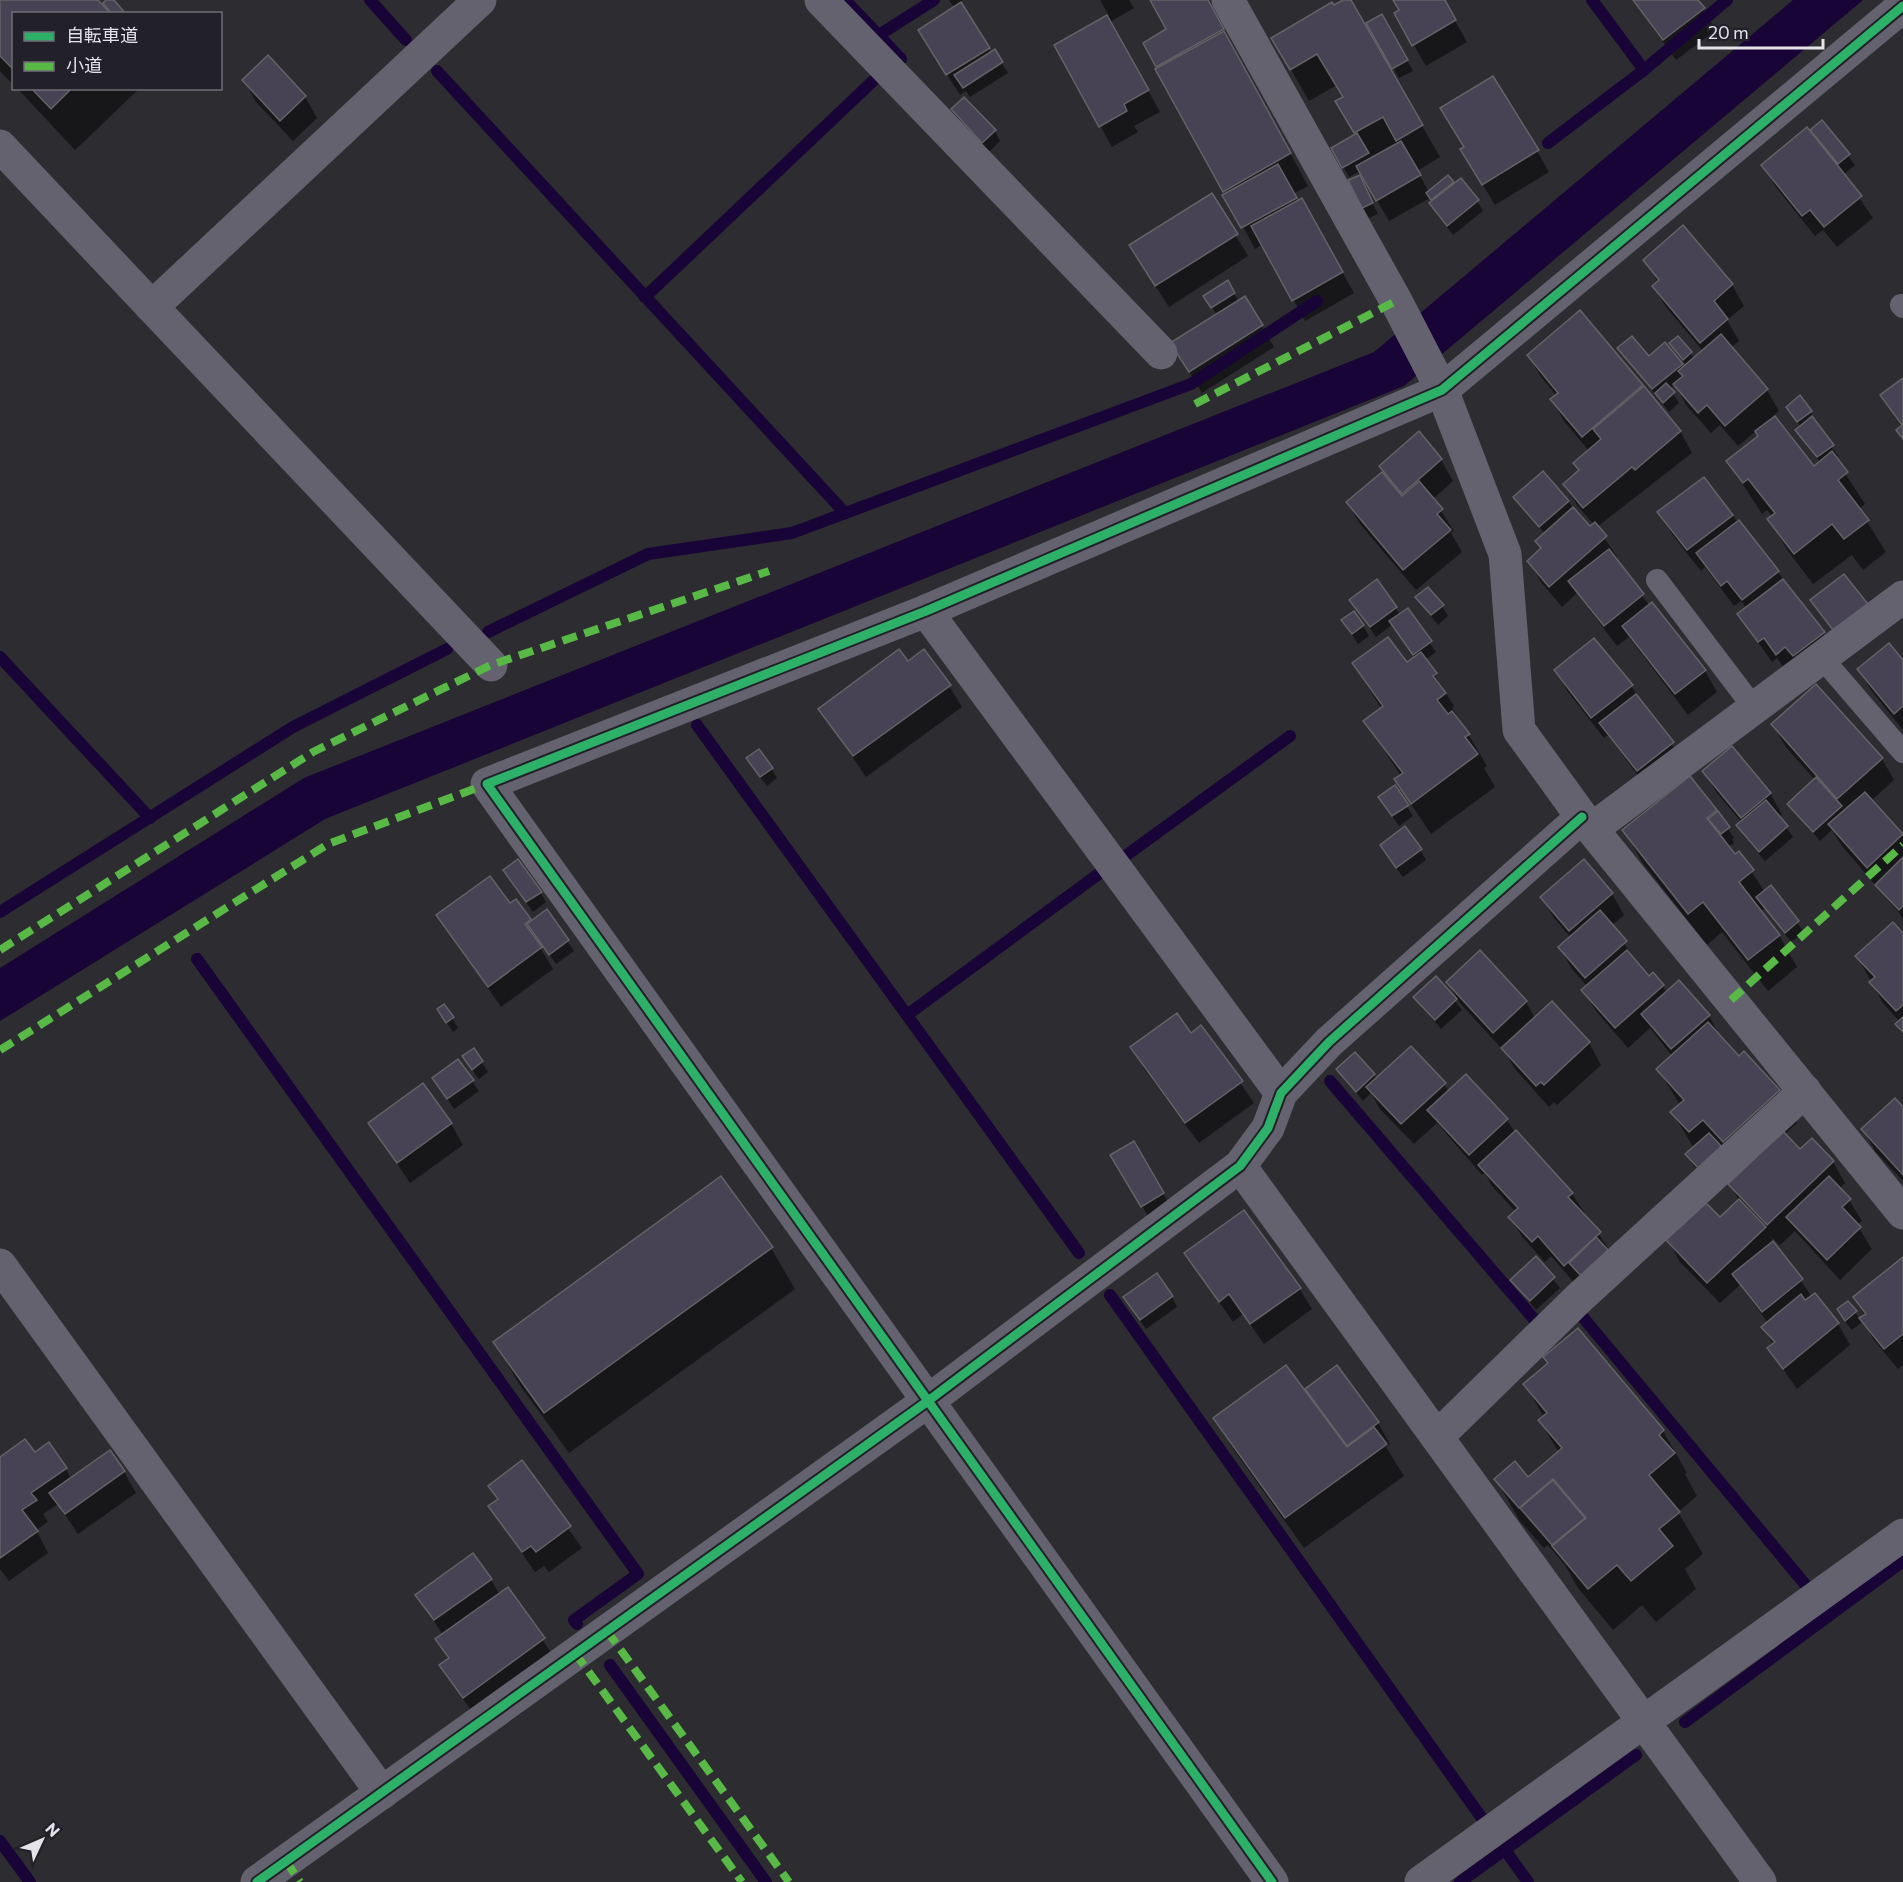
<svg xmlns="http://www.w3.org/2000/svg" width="1903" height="1882" font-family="Commissioner,'Noto Sans JP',sans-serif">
  <rect width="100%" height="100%" fill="#2c2c31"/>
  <polygon fill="#190437" points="1793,0 1863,0 1404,386 325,819 0,1021 0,968 304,778 1374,352"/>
  <g fill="#0007">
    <polygon points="0,0 96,0 14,14 14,85 0,71"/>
    <polygon points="949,0 963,0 960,2 991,53 994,51 1008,73 970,97 966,91 960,95 932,51 955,8"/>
    <polygon points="1100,0 1129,0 1134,8 1110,22 1160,112 1134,126 1138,132 1112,147 1056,46 1109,16"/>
    <polygon points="1151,0 1207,0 1308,186 1293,194 1298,202 1302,200 1354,293 1305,321 1263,244 1255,249 1145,43 1168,30"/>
    <polygon points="1346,0 1349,0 1440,157 1417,171 1429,192 1453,183 1477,201 1483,211 1453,235 1437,214 1430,198 1389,221 1360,171 1349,177 1333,149 1356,135 1337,102 1344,98 1337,85 1309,101 1273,38"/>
    <polygon points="1395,0 1443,0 1467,42 1426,66 1396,14 1401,11"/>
    <polygon points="1633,0 1697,0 1716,30 1676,60"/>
    <polygon points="1382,16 1413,71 1399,78 1368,24"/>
    <polygon points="244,80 305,97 317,118 293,141 256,102"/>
    <polygon points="17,88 140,88 75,150"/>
    <polygon points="953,109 995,131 1000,141 989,152 958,120"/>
    <polygon points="1822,122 1855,165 1843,175 1873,218 1837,247 1823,230 1815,236 1775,186 1763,165 1819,141 1812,130"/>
    <polygon points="1537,151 1549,172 1495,205 1474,170"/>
    <polygon points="1365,187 1378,214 1369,218 1363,207"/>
    <polygon points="1212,196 1248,256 1169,307 1143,267"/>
    <polygon points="1683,227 1732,285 1744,306 1727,320 1739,341 1731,348 1767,390 1779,411 1773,416 1813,468 1820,462 1803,440 1797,430 1801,427 1787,407 1811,412 1815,423 1838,456 1835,458 1865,504 1859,509 1886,552 1863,570 1852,555 1813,584 1788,551 1769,519 1772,516 1767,510 1762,514 1728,461 1760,437 1756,431 1738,446 1720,425 1711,433 1687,406 1675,385 1670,389 1679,403 1669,412 1619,348 1681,365 1684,368 1687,366 1671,344 1678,338 1695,359 1703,351 1666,307 1653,286 1658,282 1645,260"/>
    <polygon points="1227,282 1239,302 1245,298 1274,347 1202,393 1172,343 1217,315 1205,297"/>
    <polygon points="1580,313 1680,431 1692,453 1597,527 1618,558 1615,560 1650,606 1652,604 1705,671 1717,692 1688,715 1629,637 1617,646 1577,593 1562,607 1541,582 1529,561 1542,550 1537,541 1545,534 1515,497 1568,501 1590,528 1594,525 1577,505 1564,484 1580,471 1575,463 1589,451 1564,421 1552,400 1557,396 1541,377 1529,356"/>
    <polygon points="1903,380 1903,439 1902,428 1882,396"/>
    <polygon points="1419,434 1441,460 1453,481 1433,499 1454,531 1451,533 1462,552 1416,590 1360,524 1348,503 1388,479 1381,466"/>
    <polygon points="1659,513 1732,515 1778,572 1823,633 1836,654 1789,675 1777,658 1772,662 1739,615 1747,609 1741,601 1734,606 1705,567 1701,571 1672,534"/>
    <polygon points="1377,581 1400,615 1407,610 1436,652 1425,660 1454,706 1452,707 1487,766 1484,768 1495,787 1431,834 1395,780 1401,776 1365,721 1381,708 1354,664 1407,665 1416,658 1392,625 1376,637 1351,600"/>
    <polygon points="1417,598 1442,606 1448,616 1438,625"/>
    <polygon points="1363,626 1369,636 1358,644 1349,630"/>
    <polygon points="1903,662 1903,730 1871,690 1858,669"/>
    <polygon points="907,663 949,686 962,707 866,777 820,709"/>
    <polygon points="1556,670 1631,686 1685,764 1650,792 1608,735 1604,738 1568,692"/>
    <polygon points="1816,686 1882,759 1894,780 1871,801 1903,836 1903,920 1900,914 1842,846 1832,830 1820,841 1789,804 1815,780 1785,746 1773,724"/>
    <polygon points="771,768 777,778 767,786 754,769"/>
    <polygon points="1704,771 1770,793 1782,815 1779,817 1793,837 1765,861 1744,836 1738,826 1742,823 1716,792"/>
    <polygon points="1394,787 1413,816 1399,826 1380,798"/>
    <polygon points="1716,811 1734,838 1732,839 1734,843 1728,847 1735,856 1739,853 1765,892 1770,887 1804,932 1791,942 1765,908 1760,911 1779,935 1797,967 1768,991 1722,932 1707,945 1642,862 1624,830"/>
    <polygon points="1420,850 1426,860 1403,877 1387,856"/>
    <polygon points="505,871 540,892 546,902 533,912"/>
    <polygon points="1612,894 1624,915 1611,926 1649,978 1663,986 1667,993 1709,1016 1721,1038 1739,1058 1779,1091 1797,1123 1784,1135 1800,1151 1833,1162 1845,1183 1839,1189 1849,1200 1862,1221 1857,1225 1872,1249 1840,1280 1795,1231 1780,1245 1770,1236 1812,1297 1814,1295 1838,1324 1850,1345 1797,1389 1769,1349 1774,1345 1763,1327 1768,1323 1740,1285 1720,1303 1680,1262 1668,1240 1719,1219 1739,1201 1730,1184 1742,1173 1706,1178 1693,1165 1687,1155 1694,1148 1672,1112 1680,1105 1658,1069 1672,1056 1650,1028 1628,1048 1596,1011 1583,990 1587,986 1572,969 1560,948 1571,938 1554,918 1542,897"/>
    <polygon points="516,901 531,923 547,911 574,951 556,964 540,942 538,944 553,969 501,1007 438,915 510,905"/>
    <polygon points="1903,935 1903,1034 1897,1024 1900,1022 1883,1003 1857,956"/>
    <polygon points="1480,952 1526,1002 1535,1018 1552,1003 1589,1043 1601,1065 1557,1105 1554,1102 1549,1107 1515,1069 1505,1052 1459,1002 1448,982"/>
    <polygon points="1436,978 1462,1010 1441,1029 1415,997"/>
    <polygon points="452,1018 458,1028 453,1032 445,1020"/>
    <polygon points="1201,1027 1254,1103 1199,1143 1144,1069 1132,1048 1190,1035"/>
    <polygon points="474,1050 488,1072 479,1079 470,1067"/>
    <polygon points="458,1061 479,1091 454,1109 440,1088"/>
    <polygon points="1338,1069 1374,1075 1377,1080 1444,1084 1449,1092 1507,1120 1515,1133 1572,1194 1612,1254 1577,1286 1551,1256 1545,1262 1523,1238 1510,1217 1516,1212 1492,1186 1485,1173 1482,1175 1437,1123 1414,1144 1380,1109 1371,1093 1363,1101"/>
    <polygon points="1903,1109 1903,1181 1875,1151 1863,1129"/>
    <polygon points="370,1123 451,1124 463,1145 410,1183"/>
    <polygon points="1134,1143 1169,1204 1148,1216 1112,1155"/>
    <polygon points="771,1248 795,1289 569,1453 519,1384 495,1342"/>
    <polygon points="1186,1254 1299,1288 1312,1309 1264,1344 1243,1314 1233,1322"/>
    <polygon points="1536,1258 1560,1288 1536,1310 1512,1280"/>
    <polygon points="1903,1259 1903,1365 1898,1369 1874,1340 1863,1321 1852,1330 1844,1320 1855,1312 1860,1320 1865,1316 1854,1297"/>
    <polygon points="1172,1297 1177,1307 1146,1329 1131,1308"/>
    <polygon points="1337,1367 1378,1423 1390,1444 1386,1447 1404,1476 1304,1548 1234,1450 1215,1419 1315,1406 1317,1405 1307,1389"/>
    <polygon points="1525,1385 1663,1431 1687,1473 1685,1474 1697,1496 1678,1512 1703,1554 1685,1569 1696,1589 1656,1622 1642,1605 1613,1630 1578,1588 1565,1565 1548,1545 1544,1548 1520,1521 1496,1479 1528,1479 1559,1453 1540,1421 1544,1417"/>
    <polygon points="34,1454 66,1469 71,1479 124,1472 136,1493 78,1534 58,1504 43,1514 48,1522 36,1530 48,1553 9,1581 0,1569 0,1459"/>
    <polygon points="522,1463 582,1548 549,1572 544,1566 535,1572 490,1507 498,1501 490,1486"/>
    <polygon points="491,1580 500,1595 508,1589 556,1660 476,1718 441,1666 449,1660 437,1640 443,1635 417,1595"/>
  </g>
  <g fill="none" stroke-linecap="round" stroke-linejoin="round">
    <g stroke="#190437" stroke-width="12">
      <polyline points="370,0 406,40"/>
      <polyline points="845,0 901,59"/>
      <polyline points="1592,0 1644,70"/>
      <polyline points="879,35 934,0"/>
      <polyline points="437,71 845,513"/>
      <polyline points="1548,143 1644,70 1727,0"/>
      <polyline points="645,297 873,81"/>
      <polyline points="488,632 648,554 792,533 1191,384 1317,301"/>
      <polyline points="0,657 150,818"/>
      <polyline points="697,725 1079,1253"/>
      <polyline points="1124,857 1290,736"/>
      <polyline points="0,912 293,727 447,649"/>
      <polyline points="197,959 638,1574 574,1620 577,1624"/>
      <polyline points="907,1015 1100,873"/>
      <polyline points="1330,1081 1533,1318"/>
      <polyline points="1110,1295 1486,1824"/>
      <polyline points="1581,1315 1809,1589"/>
      <polyline points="610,1665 766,1882"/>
      <polyline points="1685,1722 1903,1561"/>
      <polyline points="0,1841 30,1882"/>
      <polyline points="1505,1850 1528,1882"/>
      <polyline points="1460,1882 1636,1755"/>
    </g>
  </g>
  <g fill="#474354" stroke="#636367" stroke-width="1.5">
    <polygon points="0,0 98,0 111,14 14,14 14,70 0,56"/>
    <polygon points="106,0 114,0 126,14 112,14 103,3"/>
    <polygon points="1150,0 1208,0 1224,29 1156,67 1143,43 1166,29"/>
    <polygon points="1343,0 1351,0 1423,125 1396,141 1383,117 1354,133 1335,101 1343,97 1317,54 1290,70 1271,38 1332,2 1334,5"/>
    <polygon points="1393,0 1445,0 1456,20 1412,46 1394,13 1399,10"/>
    <polygon points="1633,0 1698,0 1705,8 1663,40"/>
    <polygon points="961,2 990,48 946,75 918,30"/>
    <polygon points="1382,14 1408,60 1392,69 1366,23"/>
    <polygon points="1107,15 1149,90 1124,104 1127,111 1099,127 1054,45"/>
    <polygon points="1224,31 1291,153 1223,192 1155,69"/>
    <polygon points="995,49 1003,62 963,88 954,75"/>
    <polygon points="268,55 306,96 280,121 242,80"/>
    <polygon points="1493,76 1539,150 1482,185 1460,149 1464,147 1440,108"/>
    <polygon points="31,88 72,88 51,109"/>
    <polygon points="964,97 996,130 982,143 951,109"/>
    <polygon points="1822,120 1850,154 1838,164 1810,130"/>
    <polygon points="1807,127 1862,196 1824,227 1810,210 1802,216 1761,165"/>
    <polygon points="1357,133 1369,153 1342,168 1331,148"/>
    <polygon points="1401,141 1421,175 1376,201 1356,166"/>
    <polygon points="1278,164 1297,198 1241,228 1222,195"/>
    <polygon points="1360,175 1373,203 1362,208 1348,180"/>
    <polygon points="1448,175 1454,182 1431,200 1426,193"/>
    <polygon points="1461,178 1479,200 1447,226 1429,203"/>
    <polygon points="1212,193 1238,234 1155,286 1129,245"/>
    <polygon points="1302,198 1343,272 1292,301 1251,226"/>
    <polygon points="1683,225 1733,284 1714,301 1728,319 1700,343 1652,286 1659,280 1643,260"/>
    <polygon points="1228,280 1235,293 1211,308 1203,296"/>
    <polygon points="1245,296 1263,325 1189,372 1170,343"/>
    <polygon points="1580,310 1643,385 1582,437 1550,399 1558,393 1527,355"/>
    <polygon points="1721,334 1768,389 1725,426 1707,405 1698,413 1673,384 1683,376 1678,371"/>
    <polygon points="1632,336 1649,356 1665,342 1683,364 1652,389 1617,348"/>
    <polygon points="1678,336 1692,352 1683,360 1669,343"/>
    <polygon points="1903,378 1903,439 1896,430 1902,425 1880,395"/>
    <polygon points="1666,383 1675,392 1663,403 1655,393"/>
    <polygon points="1644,386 1681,431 1635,470 1632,467 1583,508 1563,484 1579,470 1573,463 1601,439 1593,429"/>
    <polygon points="1800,395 1812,411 1797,422 1786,407"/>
    <polygon points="1775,416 1814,466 1832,451 1848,472 1838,480 1869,520 1844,539 1832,524 1794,554 1767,519 1775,513 1748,479 1743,483 1726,461 1758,436 1755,431"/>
    <polygon points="1812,416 1834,445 1817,457 1795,430"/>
    <polygon points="1419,431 1442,459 1402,494 1379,466"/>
    <polygon points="1543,471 1569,501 1539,527 1513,497"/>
    <polygon points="1382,472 1402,496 1419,481 1443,509 1437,514 1451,530 1403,570 1346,502"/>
    <polygon points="1704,477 1733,515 1687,550 1657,512"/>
    <polygon points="1573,507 1590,526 1595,522 1607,536 1549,587 1527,561 1541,548 1535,541"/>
    <polygon points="1739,520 1779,571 1742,600 1727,581 1721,586 1696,553"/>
    <polygon points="1609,549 1644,594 1604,626 1568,581"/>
    <polygon points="1844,574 1868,604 1833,630 1810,600"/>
    <polygon points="1377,579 1397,607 1370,627 1349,600"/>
    <polygon points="1783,579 1825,632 1793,656 1785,647 1776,655 1764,638 1758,642 1737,614"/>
    <polygon points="1428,587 1444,605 1431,615 1415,597"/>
    <polygon points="1652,602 1706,670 1675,694 1622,626"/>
    <polygon points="1408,608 1432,641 1413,655 1389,621"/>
    <polygon points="1354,611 1364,625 1352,634 1341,620"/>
    <polygon points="1388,637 1407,662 1421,652 1437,673 1433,676 1446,693 1437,700 1448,714 1452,711 1470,734 1465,737 1478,754 1411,804 1394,779 1403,773 1363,721 1383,706 1352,663"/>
    <polygon points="1594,638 1633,685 1591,718 1554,670"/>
    <polygon points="1889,643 1903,660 1903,706 1894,714 1857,669"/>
    <polygon points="899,649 908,661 924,649 951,685 853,756 818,709"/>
    <polygon points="1816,684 1883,758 1837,799 1771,724"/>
    <polygon points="1636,694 1674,742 1637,771 1599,723"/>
    <polygon points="1732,746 1771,793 1741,818 1702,771"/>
    <polygon points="759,749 773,768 760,777 746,758"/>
    <polygon points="1690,776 1717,810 1707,818 1735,854 1739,851 1754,870 1739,882 1780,935 1748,960 1703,902 1688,914 1622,830"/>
    <polygon points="1816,777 1842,806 1813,832 1787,804"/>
    <polygon points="1395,785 1409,805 1392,816 1378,797"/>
    <polygon points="1865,792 1903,834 1867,868 1828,824"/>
    <polygon points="1766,800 1788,826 1759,852 1736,825"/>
    <polygon points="1718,811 1730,827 1721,834 1708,819"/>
    <polygon points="1405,826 1422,849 1396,868 1380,845"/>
    <polygon points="1903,857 1903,906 1899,910 1875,885"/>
    <polygon points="518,859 542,892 526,902 503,870"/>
    <polygon points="1584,859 1613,893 1569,931 1540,897"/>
    <polygon points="490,876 510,903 516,899 531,919 525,924 542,947 488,987 436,915"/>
    <polygon points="1771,885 1799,921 1785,933 1756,897"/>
    <polygon points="547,909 569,940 549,955 527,924"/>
    <polygon points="1600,910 1627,941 1585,978 1558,947"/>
    <polygon points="1893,922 1903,933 1903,1005 1896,1011 1869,982 1875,977 1855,956"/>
    <polygon points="1480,950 1527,1001 1493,1033 1446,982"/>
    <polygon points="1627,950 1649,976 1653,972 1664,985 1615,1028 1581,990"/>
    <polygon points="1436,976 1457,999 1435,1020 1413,997"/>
    <polygon points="1679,980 1710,1015 1671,1049 1641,1014"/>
    <polygon points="1552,1001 1590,1042 1544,1085 1541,1082 1536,1086 1501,1048"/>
    <polygon points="444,1004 454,1017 446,1023 437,1009"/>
    <polygon points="1177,1013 1191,1033 1201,1025 1243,1081 1185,1123 1130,1047"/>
    <polygon points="1903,1017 1903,1032 1895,1024"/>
    <polygon points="1708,1022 1739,1056 1744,1051 1780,1090 1723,1142 1703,1120 1689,1132 1670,1112 1684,1100 1656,1069"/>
    <polygon points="1411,1046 1446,1083 1401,1124 1366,1087"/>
    <polygon points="474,1048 483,1061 472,1070 462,1056"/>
    <polygon points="1355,1052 1375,1074 1356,1092 1336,1069"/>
    <polygon points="458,1059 474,1080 447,1099 432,1078"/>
    <polygon points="1466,1074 1508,1119 1469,1155 1427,1110"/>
    <polygon points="423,1083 452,1123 397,1163 368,1123"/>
    <polygon points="1895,1098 1903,1107 1903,1175 1861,1129"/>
    <polygon points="1516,1130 1573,1193 1568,1197 1601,1232 1564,1266 1538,1236 1532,1242 1508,1217 1518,1208 1478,1165"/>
    <polygon points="1783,1131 1800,1149 1812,1138 1834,1161 1767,1225 1728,1184"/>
    <polygon points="1709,1133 1722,1147 1699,1169 1685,1154"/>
    <polygon points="1134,1141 1164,1193 1141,1207 1110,1155"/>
    <polygon points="721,1176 773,1247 544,1413 493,1342"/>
    <polygon points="1829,1176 1851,1199 1842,1207 1861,1227 1827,1260 1786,1217"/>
    <polygon points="1739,1199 1766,1227 1707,1283 1666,1240 1706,1203 1720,1217"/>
    <polygon points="1244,1210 1301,1288 1250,1324 1229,1294 1219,1302 1184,1253"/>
    <polygon points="1596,1237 1610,1252 1582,1277 1569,1263"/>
    <polygon points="1773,1241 1803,1279 1762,1312 1732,1274"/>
    <polygon points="1536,1256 1555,1277 1530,1301 1510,1280"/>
    <polygon points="1903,1257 1903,1334 1884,1349 1859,1318 1866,1314 1853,1297"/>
    <polygon points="1157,1273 1173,1296 1140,1320 1123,1297"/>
    <polygon points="1815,1293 1839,1323 1783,1369 1767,1348 1775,1342 1761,1327 1801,1294 1805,1300"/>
    <polygon points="1848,1301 1857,1311 1845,1321 1837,1309"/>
    <polygon points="1578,1328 1664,1430 1659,1435 1675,1453 1649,1475 1680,1512 1659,1529 1673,1546 1631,1581 1617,1565 1588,1589 1552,1546 1586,1518 1553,1479 1519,1508 1494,1479 1515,1461 1528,1477 1562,1448 1538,1420 1547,1413 1523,1384 1548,1363 1543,1357"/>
    <polygon points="1286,1365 1347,1447 1374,1427 1387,1444 1285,1518 1213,1418"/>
    <polygon points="1337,1365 1379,1422 1347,1446 1305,1389"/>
    <polygon points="25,1439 35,1452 49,1442 67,1468 31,1493 37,1500 22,1510 38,1531 0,1558 0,1457"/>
    <polygon points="110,1450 125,1471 65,1514 49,1493"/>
    <polygon points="522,1460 571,1526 536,1552 531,1546 522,1552 488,1506 498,1499 488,1486"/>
    <polygon points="1553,1480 1585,1518 1552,1545 1520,1508"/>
    <polygon points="473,1553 492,1579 434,1620 415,1595"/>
    <polygon points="508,1587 545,1638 463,1698 439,1665 449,1658 435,1639"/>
  </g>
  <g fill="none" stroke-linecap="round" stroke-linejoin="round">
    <g stroke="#63626e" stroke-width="22">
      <polyline points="1901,305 1903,307"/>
      <polyline points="1657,580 1754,708"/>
      <polyline points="1822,658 1903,752"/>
    </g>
    <g stroke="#63626e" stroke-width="33">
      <polyline points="821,0 1161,353"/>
      <polyline points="1228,0 1396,301 1442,390 1505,554 1519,730 1582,817 1903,1213"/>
      <polyline points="0,146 152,307 480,0"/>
      <polyline points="152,307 491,665"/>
      <polyline points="926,611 1281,1093"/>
      <polyline points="1592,829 1903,597"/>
      <polyline points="1240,1166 1760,1882"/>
      <polyline points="0,1265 382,1793"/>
      <polyline points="1437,1437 1578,1299 1805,1091"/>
      <polyline points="257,1882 928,1401 1240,1166 1268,1128 1281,1093 1329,1042 1582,817"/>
      <polyline points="1272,1882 487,784 926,611 1442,390 1903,6"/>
      <polyline points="1421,1882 1903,1535"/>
    </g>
    <g stroke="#58b947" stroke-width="8" stroke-dasharray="15 8" stroke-linecap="butt">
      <polyline points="1195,404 1396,301"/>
      <polyline points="0,950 313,752 491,665 769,571"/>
      <polyline points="1731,1000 1903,845"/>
      <polyline points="0,1050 328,844 487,784"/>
      <polyline points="607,1631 789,1882"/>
      <polyline points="575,1653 742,1882"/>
      <polyline points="286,1861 300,1882"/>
    </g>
    <g stroke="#222029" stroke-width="13">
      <g id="cycleway">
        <polyline points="257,1882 928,1401 1240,1166 1268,1128 1281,1093 1329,1042 1582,817"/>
        <polyline points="1272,1882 487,784 926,611 1442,390 1903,6"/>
      </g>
    </g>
    <use href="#cycleway" stroke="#2db169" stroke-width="9"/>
  </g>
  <rect x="12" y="12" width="210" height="78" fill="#222029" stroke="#706e76" stroke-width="1.5"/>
  <rect x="24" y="32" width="30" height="9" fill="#2db169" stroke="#706e76" stroke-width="1.5"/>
  <text x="66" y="42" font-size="18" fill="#e4e3e9">自転車道</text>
  <rect x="24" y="62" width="30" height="9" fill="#58b947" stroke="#706e76" stroke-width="1.5"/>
  <text x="66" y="72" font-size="18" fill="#e4e3e9">小道</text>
  <g transform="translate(42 1840) rotate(46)" stroke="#222029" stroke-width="4.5" paint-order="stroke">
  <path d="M0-4.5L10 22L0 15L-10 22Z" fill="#e4e3e9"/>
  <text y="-9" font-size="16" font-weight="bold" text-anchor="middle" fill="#e4e3e9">N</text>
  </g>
  <path d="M1699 39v9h124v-9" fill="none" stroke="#e4e3e9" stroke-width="3"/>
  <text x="1708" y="39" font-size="18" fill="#e4e3e9" stroke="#222029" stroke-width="4.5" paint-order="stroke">20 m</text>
</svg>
